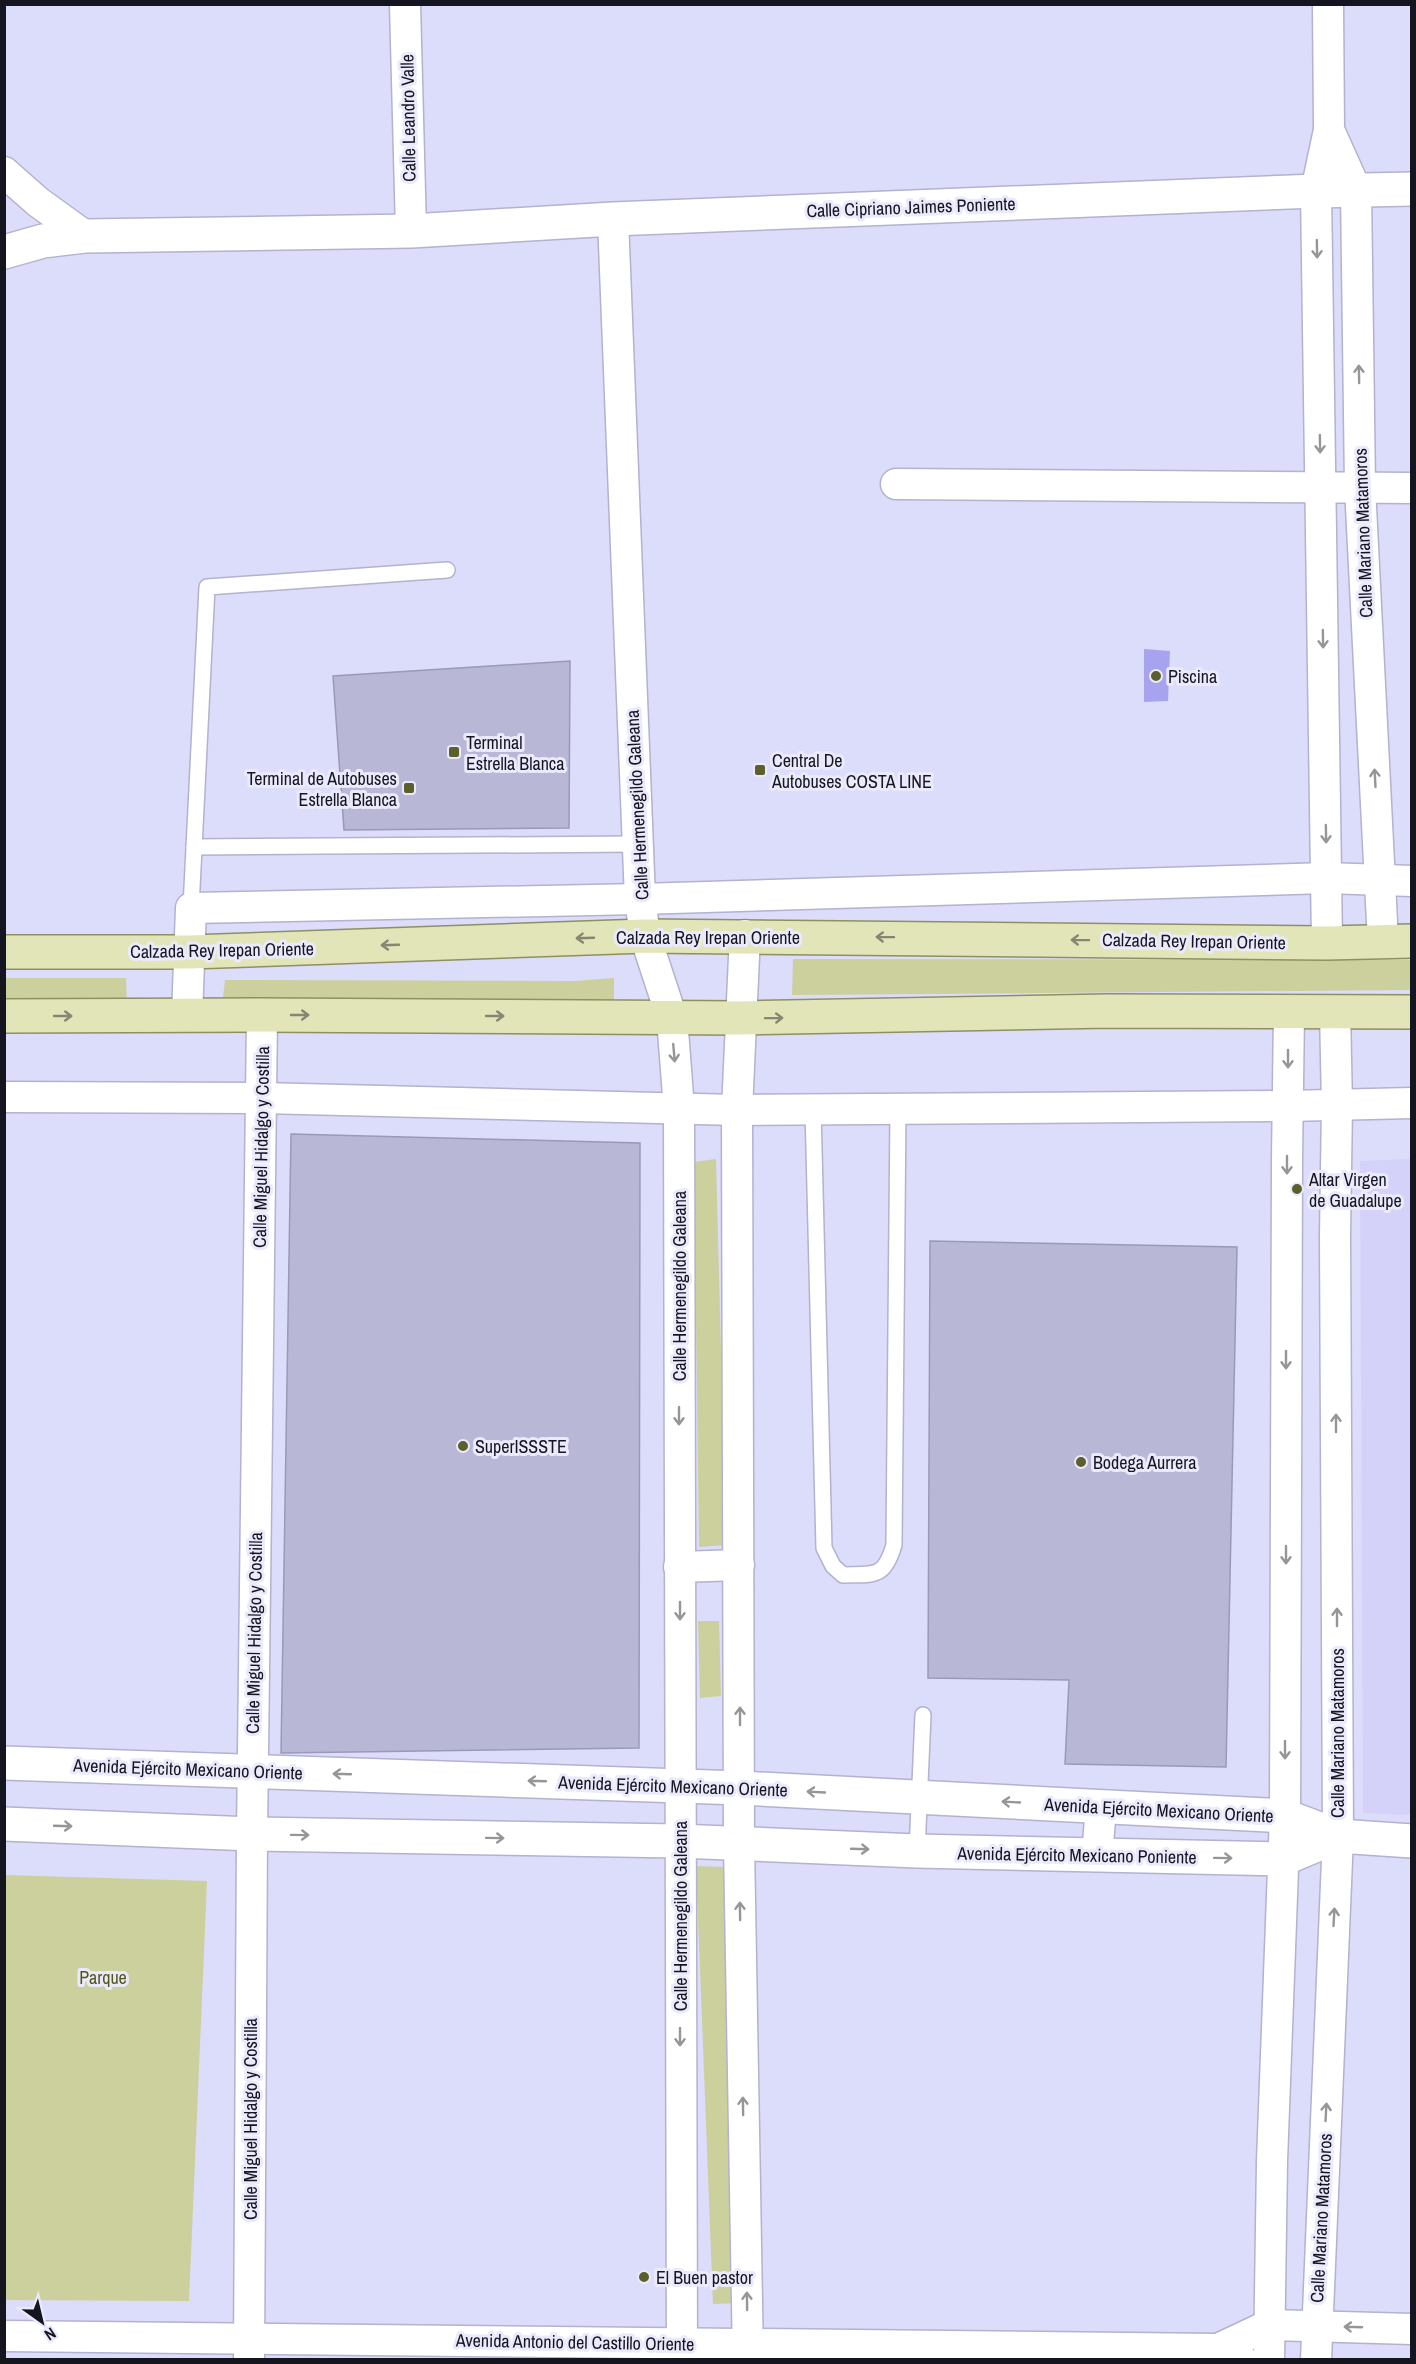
<svg xmlns="http://www.w3.org/2000/svg" width="1416" height="2364" font-family="'Archivo Narrow',sans-serif">
  <rect width="100%" height="100%" fill="#dcdcfb"/>
  <polygon fill="#d4d2f8" points="1411,1159 1411,1815 1363,1813 1360,1161"/>
  <g fill="#ccd09d">
    <polygon points="793,959 1411,960 1411,990 792,995"/>
    <polygon points="5,978 126,978 127,1004 5,1003"/>
    <polygon points="614,978 614,1003 223,998 225,980 575,981"/>
    <polygon points="716,1159 726,1545 699,1547 694,1162"/>
    <polygon points="698,1621 719,1621 721,1696 700,1698"/>
    <polygon points="696,1866 726,1867 741,2303 713,2304"/>
    <polygon points="5,1875 207,1881 189,2301 5,2300"/>
  </g>
  <polygon fill="#a8a3ee" points="1144,649 1170,651 1168,701 1144,702"/>
  <g fill="#b8b7d5" stroke="#9a99b6" stroke-width="1.5">
    <polygon points="570,661 569,828 344,830 333,676"/>
    <polygon points="291,1134 640,1143 639,1748 281,1753"/>
    <polygon points="930,1241 1237,1247 1226,1767 1065,1764 1069,1680 928,1678"/>
  </g>
  <g fill="none" stroke-linecap="round" stroke-linejoin="round">
    <g stroke="#b3b2cf" stroke-width="18">
      <g id="lane">
        <polyline points="194,847 638,844"/>
        <polyline points="191,908 207,587 447,570"/>
        <path d="M 813,1109 L 824,1548 L 833,1566 L 843,1575 C 874,1574 884,1579 894,1545 L 898,1109"/>
        <polyline points="917,1851 923,1715"/>
      </g>
    </g>
    <g stroke="#b3b2cf" stroke-width="33">
      <g id="street">
        <polyline points="405,4 411,231"/>
        <polyline points="1329,130 1356,190 1360,487 1383,942"/>
        <polyline points="4,172 38,202 85,236"/>
        <polyline points="613,219 640,899 645,936 672,1018 679,1109 682,2360"/>
        <polyline points="896,484 1412,488"/>
        <polyline points="745,935 737,1110 739,1844 748,2360"/>
        <polyline points="1327,943 1316,191 1329,130 1328,4"/>
        <polyline points="187,1016 191,908 640,899 1327,878 1412,881"/>
        <polyline points="4,1097 262,1098 737,1110 1288,1106 1412,1103"/>
        <polyline points="679,1567 739,1565"/>
        <polyline points="1097,1856 1101,1807"/>
        <polyline points="4,2336 1218,2349 1242,2360"/>
        <polyline points="1218,2349 1269,2325 1412,2329"/>
        <polyline points="249,2360 252,1834 262,1015"/>
        <polyline points="1269,2360 1272,2161 1285,1816 1287,1160 1289,1012"/>
        <polyline points="1316,2360 1338,1836 1335,1236 1337,1105 1335,1011"/>
      </g>
    </g>
    <g stroke="#b3b2cf" stroke-width="36">
      <g id="secondary">
        <polyline points="4,252 43,241 85,236 411,231 613,219 1316,191 1412,189"/>
        <polyline points="4,1763 740,1788 1285,1816 1338,1836"/>
        <polyline points="4,1824 252,1834 679,1841 917,1851 1283,1859 1338,1836 1412,1841"/>
      </g>
    </g>
    <g stroke="#8e9063" stroke-width="36">
      <g id="primary">
        <polyline points="4,952 190,952 645,936 1327,943 1412,941"/>
        <polyline points="4,1016 262,1015 741,1018 1108,1011 1412,1012"/>
      </g>
    </g>
    <use href="#lane" stroke="#fff" stroke-width="15"/>
    <use href="#street" stroke="#fff" stroke-width="30"/>
    <use href="#secondary" stroke="#fff" stroke-width="33"/>
    <use href="#primary" stroke="#e2e5b8" stroke-width="33"/>
  </g>
  <defs><path id="oneway-shaft" d="M-6 0H5M1.5-3L5.5 0L1.5 3" fill="none" stroke-width="1.6" stroke-linecap="round" stroke-linejoin="round" transform="scale(1.5)"/></defs>
  <g stroke="#96969a">
    <use href="#oneway-shaft" transform="translate(1317 249) rotate(89)"/>
    <use href="#oneway-shaft" transform="translate(1359 374) rotate(-91)"/>
    <use href="#oneway-shaft" transform="translate(1320 444) rotate(89)"/>
    <use href="#oneway-shaft" transform="translate(1323 639) rotate(89)"/>
    <use href="#oneway-shaft" transform="translate(1375 778) rotate(-93)"/>
    <use href="#oneway-shaft" transform="translate(1326 834) rotate(89)"/>
    <use href="#oneway-shaft" transform="translate(674 1053) rotate(85)"/>
    <use href="#oneway-shaft" transform="translate(1288 1059) rotate(90)"/>
    <use href="#oneway-shaft" transform="translate(1287 1165) rotate(90)"/>
    <use href="#oneway-shaft" transform="translate(1286 1360) rotate(90)"/>
    <use href="#oneway-shaft" transform="translate(679 1416) rotate(90)"/>
    <use href="#oneway-shaft" transform="translate(1336 1423) rotate(-90)"/>
    <use href="#oneway-shaft" transform="translate(1286 1555) rotate(90)"/>
    <use href="#oneway-shaft" transform="translate(680 1611) rotate(90)"/>
    <use href="#oneway-shaft" transform="translate(1337 1617) rotate(-90)"/>
    <use href="#oneway-shaft" transform="translate(740 1716) rotate(-90)"/>
    <use href="#oneway-shaft" transform="translate(1285 1750) rotate(90)"/>
    <use href="#oneway-shaft" transform="translate(342 1774) rotate(-178)"/>
    <use href="#oneway-shaft" transform="translate(537 1781) rotate(-178)"/>
    <use href="#oneway-shaft" transform="translate(816 1792) rotate(-177)"/>
    <use href="#oneway-shaft" transform="translate(1011 1802) rotate(-177)"/>
    <use href="#oneway-shaft" transform="translate(63 1826) rotate(2)"/>
    <use href="#oneway-shaft" transform="translate(300 1835) rotate(1)"/>
    <use href="#oneway-shaft" transform="translate(495 1838) rotate(1)"/>
    <use href="#oneway-shaft" transform="translate(860 1849) rotate(2)"/>
    <use href="#oneway-shaft" transform="translate(1223 1858) rotate(1)"/>
    <use href="#oneway-shaft" transform="translate(740 1911) rotate(-91)"/>
    <use href="#oneway-shaft" transform="translate(1334 1917) rotate(-87)"/>
    <use href="#oneway-shaft" transform="translate(680 2037) rotate(90)"/>
    <use href="#oneway-shaft" transform="translate(743 2106) rotate(-91)"/>
    <use href="#oneway-shaft" transform="translate(1326 2112) rotate(-87)"/>
    <use href="#oneway-shaft" transform="translate(747 2301) rotate(-91)"/>
    <use href="#oneway-shaft" transform="translate(1353 2327) rotate(-178)"/>
  </g>
  <g stroke="#868773">
    <use href="#oneway-shaft" transform="translate(885 937) rotate(-179)"/>
    <use href="#oneway-shaft" transform="translate(585 938) rotate(178)"/>
    <use href="#oneway-shaft" transform="translate(1080 940) rotate(-179)"/>
    <use href="#oneway-shaft" transform="translate(390 945) rotate(178)"/>
    <use href="#oneway-shaft" transform="translate(300 1015)"/>
    <use href="#oneway-shaft" transform="translate(63 1016)"/>
    <use href="#oneway-shaft" transform="translate(495 1016)"/>
    <use href="#oneway-shaft" transform="translate(774 1018) rotate(-1)"/>
  </g>
  <g fill="#5c5e2b" stroke="#ebeafd" stroke-width="2">
    <circle cx="1156" cy="676" r="6"/>
    <rect x="448" y="746" width="12" height="12" rx="3"/>
    <rect x="754" y="764" width="12" height="12" rx="3"/>
    <rect x="403" y="782" width="12" height="12" rx="3"/>
    <circle cx="1297" cy="1189" r="6"/>
    <circle cx="463" cy="1446" r="6"/>
    <circle cx="1081" cy="1462" r="6"/>
    <circle cx="644" cy="2277" r="6"/>
  </g>
  <g text-anchor="middle" dominant-baseline="central" stroke-width="6" stroke-linejoin="round" paint-order="stroke">
    <g font-size="18" fill="#15151f" stroke="#ebeafd">
      <text transform="translate(408 118) rotate(-91)">Calle Leandro Valle</text>
      <text transform="translate(911 207) rotate(-2)">Calle Cipriano Jaimes Poniente</text>
      <text transform="translate(1363 533) rotate(-92)">Calle Mariano Matamoros</text>
      <text transform="translate(637 805) rotate(-93)">Calle Hermenegildo Galeana</text>
      <text x="708" y="937">Calzada Rey Irepan Oriente</text>
      <text transform="translate(1194 941) rotate(1)">Calzada Rey Irepan Oriente</text>
      <text transform="translate(222 950) rotate(-1)">Calzada Rey Irepan Oriente</text>
      <text transform="translate(261 1147) rotate(-89)">Calle Miguel Hidalgo y Costilla</text>
      <text transform="translate(679 1286) rotate(-90)">Calle Hermenegildo Galeana</text>
      <text transform="translate(254 1633) rotate(-89)">Calle Miguel Hidalgo y Costilla</text>
      <text transform="translate(1337 1733) rotate(-90)">Calle Mariano Matamoros</text>
      <text transform="translate(188 1769) rotate(2)">Avenida Ejército Mexicano Oriente</text>
      <text transform="translate(673 1786) rotate(2)">Avenida Ejército Mexicano Oriente</text>
      <text transform="translate(1159 1810) rotate(3)">Avenida Ejército Mexicano Oriente</text>
      <text transform="translate(1077 1855) rotate(1)">Avenida Ejército Mexicano Poniente</text>
      <text transform="translate(680 1916) rotate(-90)">Calle Hermenegildo Galeana</text>
      <text transform="translate(250 2119) rotate(-90)">Calle Miguel Hidalgo y Costilla</text>
      <text transform="translate(1321 2218) rotate(-87)">Calle Mariano Matamoros</text>
      <text transform="translate(575 2342) rotate(1)">Avenida Antonio del Castillo Oriente</text>
    </g>
    <g font-size="18" fill="#15151f" stroke="#ebeafd" text-anchor="start">
      <text x="1168" y="676">Piscina</text>
      <text x="466" y="742">Terminal<tspan x="466" dy="21">Estrella Blanca</tspan></text>
      <text x="772" y="760">Central De<tspan x="772" dy="21">Autobuses COSTA LINE</tspan></text>
      <text x="397" y="778" text-anchor="end">Terminal de Autobuses<tspan x="397" dy="21">Estrella Blanca</tspan></text>
      <text x="1309" y="1179">Altar Virgen<tspan x="1309" dy="21">de Guadalupe</tspan></text>
      <text x="475" y="1446">SuperISSSTE</text>
      <text x="1093" y="1462">Bodega Aurrera</text>
      <text x="656" y="2277">El Buen pastor</text>
    </g>
    <g font-size="18" fill="#545618" stroke="#ebeafd">
      <text x="103" y="1977">Parque</text>
    </g>
  </g>
  <rect width="1416" height="2364" fill="none" stroke="#15151f" stroke-width="12"/>
  <g transform="translate(42 2322) rotate(146)" stroke="#ebeafd" stroke-width="4.5" paint-order="stroke">
  <path d="M0-4.5L10 22L0 15L-10 22Z" fill="#15151f"/>
  <text y="-9" font-size="16" font-weight="bold" text-anchor="middle" fill="#15151f">N</text>
  </g>
</svg>
